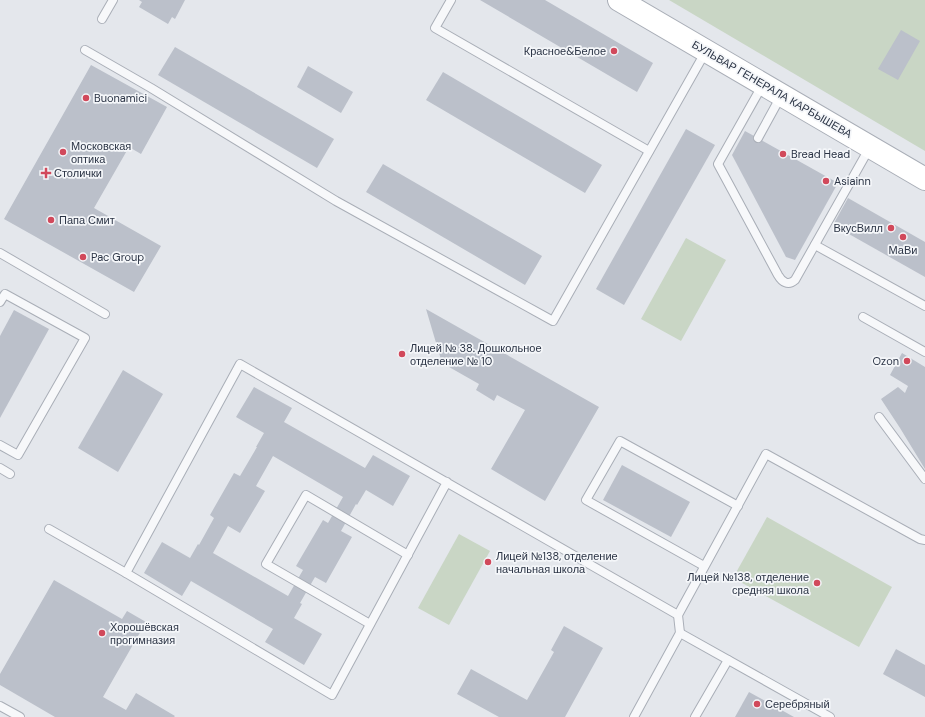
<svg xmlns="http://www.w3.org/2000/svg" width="925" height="717" font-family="'DM Sans',sans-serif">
  <rect width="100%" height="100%" fill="#e4e7ec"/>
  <g fill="#c9d6c5">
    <polygon points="669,0 925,0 925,151"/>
    <polygon points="686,238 726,260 681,341 641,319"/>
    <polygon points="767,517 892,587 859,647 733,578"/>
    <polygon points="459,534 490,551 449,625 418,608"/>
  </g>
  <g fill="#bbc0ca" fill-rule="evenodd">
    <polygon points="139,0 185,0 175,19 172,17 168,24 139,7 142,2"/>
    <polygon points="480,0 545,0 653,63 637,92"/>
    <polygon points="901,30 920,41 898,80 878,69"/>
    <polygon points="175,47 334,139 317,168 158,75"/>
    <polygon points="91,65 167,107 141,154 129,147 94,208 161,246 134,292 4,219"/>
    <polygon points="308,66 353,92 341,113 297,87"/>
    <polygon points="443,72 602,165 585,193 426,100"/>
    <polygon points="686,129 715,145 624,305 596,289"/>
    <polygon points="745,131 838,183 795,260 786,257 732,155"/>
    <polygon points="383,164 542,256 525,285 366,192"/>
    <polygon points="848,198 925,242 925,277 833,225"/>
    <polygon points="426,309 599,407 545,501 491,469 525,410 497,395 494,401 476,390 479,384 442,363"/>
    <polygon points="14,310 49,329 0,418 0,336"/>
    <polygon points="902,353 925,367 925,469 900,428 881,399 898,387 905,393 908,386 890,375"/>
    <polygon points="123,370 163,394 118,472 78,448"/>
    <path d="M 254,387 L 292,408 L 284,422 L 365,468 L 373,455 L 410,476 L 393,506 L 366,490 L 357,505 L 356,504 L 341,531 L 352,537 L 326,583 L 315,577 L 300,603 L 302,604 L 294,618 L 322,634 L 304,665 L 265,642 L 273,629 L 191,581 L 182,596 L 144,573 L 162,542 L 190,558 L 198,544 L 199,545 L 214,518 L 210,515 L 234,473 L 240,476 L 257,447 L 256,447 L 264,433 L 236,417 ZM 273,456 L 343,497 L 328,523 L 323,520 L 296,566 L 303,570 L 288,596 L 213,553 L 228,526 L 240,533 L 265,491 L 256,486 Z"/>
    <polygon points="622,465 690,502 671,537 603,500"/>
    <polygon points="54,580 122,619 127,611 146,622 103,697 126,710 136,693 175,716 174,717 55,717 0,685 0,674"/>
    <polygon points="564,626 603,648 565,717 499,717 457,694 471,669 527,700 554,652 551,650"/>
    <polygon points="896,649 925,665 925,697 883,674"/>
    <polygon points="749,692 794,717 735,717"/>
  </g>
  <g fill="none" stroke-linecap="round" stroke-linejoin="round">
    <g stroke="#a9aeb7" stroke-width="10">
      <g id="lane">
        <polyline points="451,0 435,28 649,151"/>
        <polyline points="102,19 113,0"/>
        <polyline points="85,50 151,88 336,201 553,321 706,51"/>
        <path d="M 762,86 L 718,164 L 778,275 C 782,282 788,286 795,280 L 870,147"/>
        <polyline points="758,138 781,96"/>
        <polyline points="815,245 925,306"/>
        <polyline points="0,253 105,314"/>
        <polyline points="0,302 5,294 85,338 18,455 0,445"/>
        <polyline points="863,317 925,352"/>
        <polyline points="879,417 925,479"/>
        <polyline points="0,468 10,474"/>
        <path d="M 447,482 L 332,695 L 126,573 L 240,364 C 386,448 532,532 678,615"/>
        <polyline points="49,529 126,573"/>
        <polyline points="704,566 586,500 620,441 738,506"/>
        <polyline points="370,624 266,564 306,495 408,555"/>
        <polyline points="680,633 830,717"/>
        <polyline points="0,706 20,717"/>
        <polyline points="634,717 680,633 678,615 766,454 920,539 925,540"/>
        <polyline points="695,717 728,660"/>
      </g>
    </g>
    <g stroke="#a9aeb7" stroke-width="24">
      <polyline id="secondary" points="619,0 925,179"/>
    </g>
    <use href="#lane" stroke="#f7f8fa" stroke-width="8"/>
    <use href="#secondary" stroke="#fff" stroke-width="22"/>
  </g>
  <g fill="#d1495b" stroke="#f4f6f9" stroke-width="1.5">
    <circle cx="614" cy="51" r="4"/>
    <circle cx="86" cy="98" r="4"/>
    <circle cx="63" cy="152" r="4"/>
    <circle cx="783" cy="154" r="4"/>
    <path d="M44 167h4v4h4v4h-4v4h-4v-4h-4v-4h4z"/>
    <circle cx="826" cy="181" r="4"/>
    <circle cx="51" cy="220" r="4"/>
    <circle cx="891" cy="228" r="4"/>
    <circle cx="903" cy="237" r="4"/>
    <circle cx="83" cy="257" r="4"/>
    <circle cx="402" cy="354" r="4"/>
    <circle cx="907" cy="361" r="4"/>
    <circle cx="488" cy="562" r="4"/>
    <circle cx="817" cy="583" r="4"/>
    <circle cx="102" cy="633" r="4"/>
    <circle cx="757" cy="704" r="4"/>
  </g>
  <g text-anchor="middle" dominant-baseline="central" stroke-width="3.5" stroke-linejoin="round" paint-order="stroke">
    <g font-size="11" fill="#2b3445" stroke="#f4f6f9" text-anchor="start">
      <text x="606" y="51" text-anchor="end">Красное&amp;Белое</text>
      <text x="94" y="98">Buonamici</text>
      <text x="71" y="146">Московская<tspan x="71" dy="13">оптика</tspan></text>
      <text x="791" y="154">Bread Head</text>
      <text x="54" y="173">Столички</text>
      <text x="834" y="181">Asiainn</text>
      <text x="59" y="220">Папа Смит</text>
      <text x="883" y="228" text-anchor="end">ВкусВилл</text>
      <text x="903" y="250" text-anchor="middle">МаВи</text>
      <text x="91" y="257">Pac Group</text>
      <text x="410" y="348">Лицей № 38. Дошкольное<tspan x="410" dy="13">отделение № 10</tspan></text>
      <text x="899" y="361" text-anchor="end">Ozon</text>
      <text x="496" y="556">Лицей №138, отделение<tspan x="496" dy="13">начальная школа</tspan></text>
      <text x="809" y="577" text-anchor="end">Лицей №138, отделение<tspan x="809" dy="13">средняя школа</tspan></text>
      <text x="110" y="627">Хорошёвская<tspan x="110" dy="13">прогимназия</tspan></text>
      <text x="765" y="704">Серебряный</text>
    </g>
    <g font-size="11" fill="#2b3445" stroke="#f4f6f9">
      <text transform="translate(772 89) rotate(30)">БУЛЬВАР ГЕНЕРАЛА КАРБЫШЕВА</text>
    </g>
  </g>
</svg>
